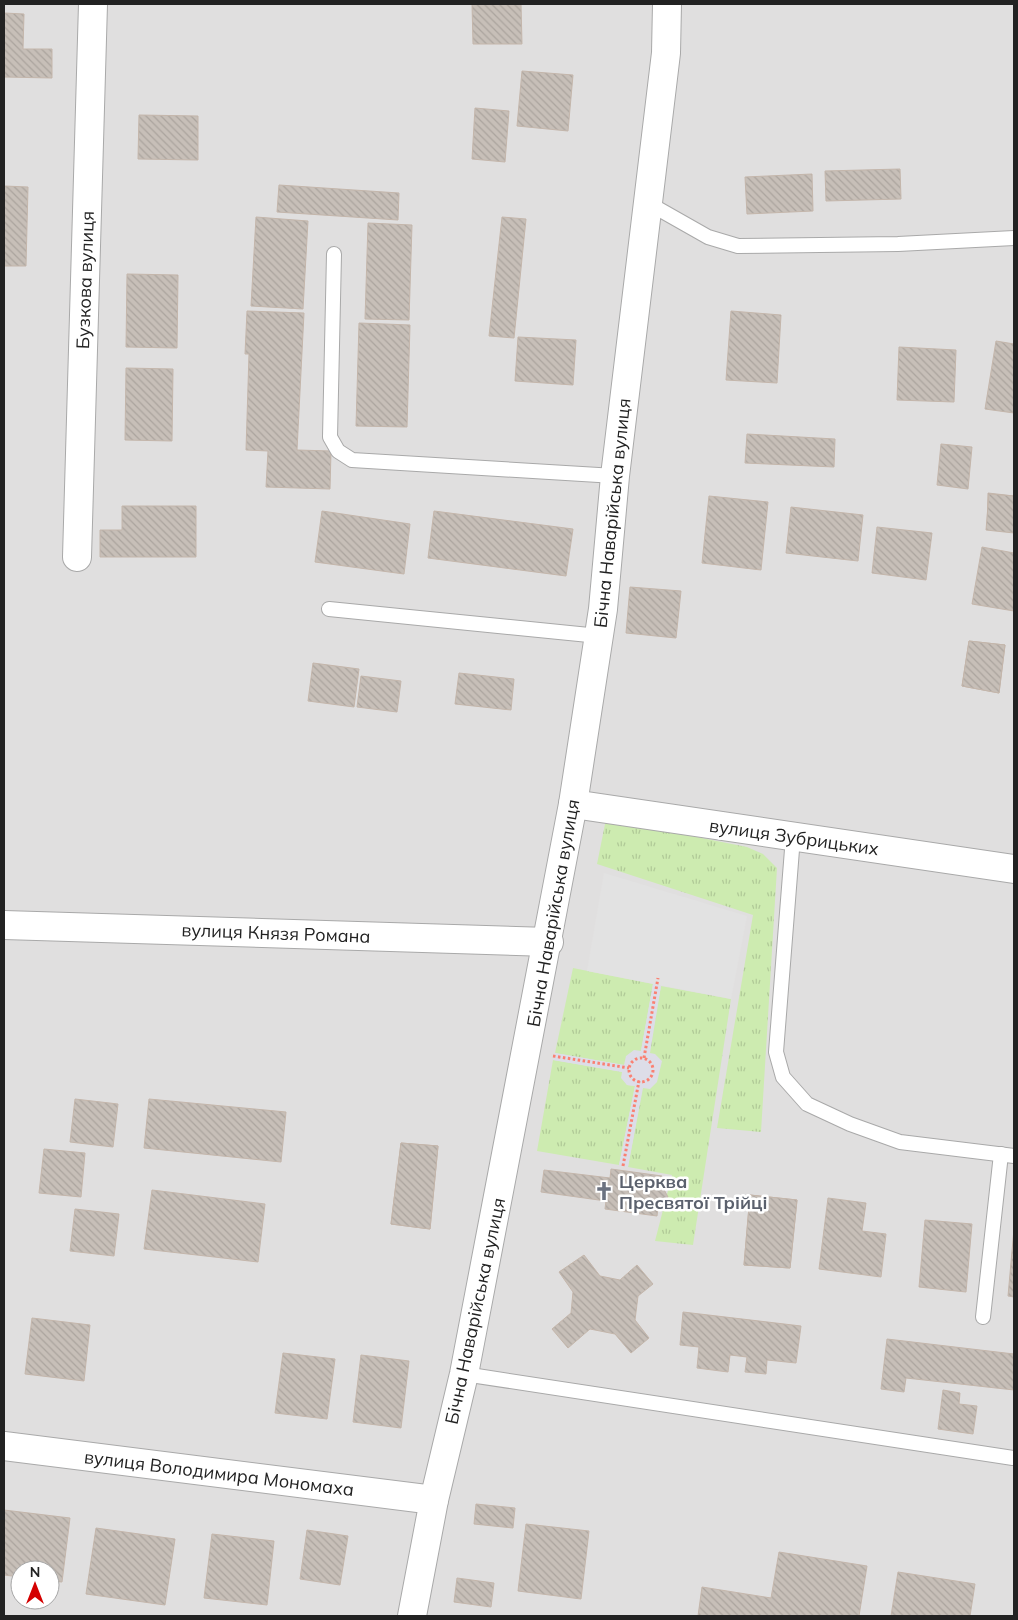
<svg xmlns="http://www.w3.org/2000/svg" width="1018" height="1620" font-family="Mulish,sans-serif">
  <defs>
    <pattern id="grass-tufts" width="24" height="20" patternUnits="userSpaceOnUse" patternTransform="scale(1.25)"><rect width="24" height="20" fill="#cdebb0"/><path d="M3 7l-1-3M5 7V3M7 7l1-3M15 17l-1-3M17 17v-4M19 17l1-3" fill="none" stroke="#b0c997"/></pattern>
    <pattern id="building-back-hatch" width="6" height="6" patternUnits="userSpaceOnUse" patternTransform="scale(1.25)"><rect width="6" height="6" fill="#c7bfb8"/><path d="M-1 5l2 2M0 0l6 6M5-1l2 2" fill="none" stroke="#aba49e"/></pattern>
  </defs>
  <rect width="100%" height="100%" fill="#f2efe9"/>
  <path fill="#e0dfdf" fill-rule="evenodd" d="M 4,4 L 1014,4 L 1014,1616 L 4,1616 ZM 20,1570 L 50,1570 L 50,1600 L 20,1600 Z"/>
  <g fill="url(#grass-tufts)">
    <polygon points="606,819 747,847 763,854 777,868 761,1132 717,1128 753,915 597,864"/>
    <polygon points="573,968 653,984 641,1051 624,1065 555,1053"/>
    <polygon points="661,986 731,999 693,1245 655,1241 672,1175 628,1167"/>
    <polygon points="553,1060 623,1072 622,1078 627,1085 635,1086 619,1165 537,1151"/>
  </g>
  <polygon fill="#e2e2e2" points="604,873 747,916 731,999 587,971"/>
  <polygon fill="#dddde8" points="653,984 661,986 650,1053 655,1054 662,1061 657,1082 650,1089 643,1088 628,1167 623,1166 619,1165 635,1086 627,1085 621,1078 622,1072 553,1060 554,1056 555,1053 624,1065 626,1056 634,1050 641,1051"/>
  <g fill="url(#building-back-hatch)" stroke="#c4b6ab">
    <polygon points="472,4 521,4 522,44 473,44"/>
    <polygon points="4,13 24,14 23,49 52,49 52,78 4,77"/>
    <polygon points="522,71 573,75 568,131 517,126"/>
    <polygon points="475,108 509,111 505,162 472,159"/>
    <polygon points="139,115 198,116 198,160 138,159"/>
    <polygon points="900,169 901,199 826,201 825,171"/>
    <polygon points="812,174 813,211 747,214 745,177"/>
    <polygon points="279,185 399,193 398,220 277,212"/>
    <polygon points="4,186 28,187 26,266 4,266"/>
    <polygon points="256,217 308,221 303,309 251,306"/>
    <polygon points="502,217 526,219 514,338 489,336"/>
    <polygon points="368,223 412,225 409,320 365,319"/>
    <polygon points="127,274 178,275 177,348 126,347"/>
    <polygon points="247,311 304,313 297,450 331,451 330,489 266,487 268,451 246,450 249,354 245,354"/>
    <polygon points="731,311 781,315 777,383 726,380"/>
    <polygon points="359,323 410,325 407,427 356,426"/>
    <polygon points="518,337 576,340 573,385 515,381"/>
    <polygon points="996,341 1014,344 1014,413 985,409"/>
    <polygon points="899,347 956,350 954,402 897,400"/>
    <polygon points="126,368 173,369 172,441 125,440"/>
    <polygon points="747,434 835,439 834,467 745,463"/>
    <polygon points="941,444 972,447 968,489 937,485"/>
    <polygon points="988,493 1014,496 1014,532 987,529"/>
    <polygon points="989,494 1014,496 1014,533 986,530"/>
    <polygon points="709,496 768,502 761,570 702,563"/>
    <polygon points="122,506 196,506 196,557 100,557 100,530 122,530"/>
    <polygon points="791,507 863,515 858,561 786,553"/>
    <polygon points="322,511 410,524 404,574 315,562"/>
    <polygon points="434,511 573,529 566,576 428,558"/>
    <polygon points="877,527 932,533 926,580 872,573"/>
    <polygon points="982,547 1014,553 1014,611 972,604"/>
    <polygon points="630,587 681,591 676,638 626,633"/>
    <polygon points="969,641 1005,645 999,693 962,686"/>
    <polygon points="969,641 1005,645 999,693 962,686"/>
    <polygon points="313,663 359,669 354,707 308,701"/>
    <polygon points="459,673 514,679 511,710 455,704"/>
    <polygon points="361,676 401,681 397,712 357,707"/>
    <polygon points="75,1099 118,1104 113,1147 70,1142"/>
    <polygon points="149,1099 286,1112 281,1162 144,1148"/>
    <polygon points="401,1143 438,1146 430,1229 391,1224"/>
    <polygon points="401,1143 438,1146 430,1229 391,1224"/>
    <polygon points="44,1149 85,1153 81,1197 39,1193"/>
    <polygon points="611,1169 662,1176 661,1184 668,1197 658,1207 657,1216 605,1209 606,1201 541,1192 544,1170 610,1178"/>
    <polygon points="152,1190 265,1204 258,1262 144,1249"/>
    <polygon points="750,1195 797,1200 790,1268 744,1265"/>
    <polygon points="750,1195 797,1200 790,1268 744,1265"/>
    <polygon points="828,1198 866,1203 862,1231 886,1234 881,1277 819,1269"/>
    <polygon points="75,1209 119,1214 114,1256 70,1251"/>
    <polygon points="925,1220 972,1224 966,1292 919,1287"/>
    <polygon points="1014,1229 1014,1297 1008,1296"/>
    <polygon points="584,1255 600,1276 620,1280 637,1265 653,1284 638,1296 635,1320 649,1338 631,1353 615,1334 590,1329 568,1348 552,1329 571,1313 573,1292 559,1272"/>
    <polygon points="683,1312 801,1326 796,1363 767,1360 766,1374 745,1372 747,1357 730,1355 728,1372 697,1368 699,1347 680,1345"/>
    <polygon points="32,1318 90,1325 84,1381 25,1374"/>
    <polygon points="887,1339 1014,1354 1014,1390 906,1378 904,1392 881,1389"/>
    <polygon points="283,1353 335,1359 327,1419 275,1413"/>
    <polygon points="361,1355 409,1361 401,1428 353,1422"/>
    <polygon points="943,1390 960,1393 959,1404 977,1406 973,1434 938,1429"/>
    <polygon points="476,1504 515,1508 513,1528 474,1524"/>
    <polygon points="4,1510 70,1518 62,1582 50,1581 50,1570 20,1570 20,1577 4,1575"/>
    <polygon points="526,1524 589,1531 581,1599 518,1591"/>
    <polygon points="96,1528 175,1539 165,1605 86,1594"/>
    <polygon points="307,1530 348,1536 340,1585 300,1579"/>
    <polygon points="212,1534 274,1541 267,1605 204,1598"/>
    <polygon points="779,1552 867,1566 859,1616 698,1616 702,1587 771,1598"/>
    <polygon points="898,1572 975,1584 970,1616 891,1616"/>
    <polygon points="457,1578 494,1583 491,1607 454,1602"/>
  </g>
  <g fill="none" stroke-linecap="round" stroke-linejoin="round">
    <g stroke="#a9a9a9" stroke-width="16">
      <g id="lane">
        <polyline points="648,203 708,237 738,246 898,244 1014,238"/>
        <polyline points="334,254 330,437 338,451 352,460 615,476"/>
        <polyline points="329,609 599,636"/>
        <polyline points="793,837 776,1052 783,1077 807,1104 850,1124 900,1142 1014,1156"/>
        <polyline points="983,1317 1001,1154"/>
        <polyline points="464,1374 1013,1458"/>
      </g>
    </g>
    <g stroke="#a9a9a9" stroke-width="30">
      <g id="street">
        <polyline points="77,557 93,4"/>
        <polyline points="573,804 1014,869"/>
        <polyline points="4,925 549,942"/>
        <polyline points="4,1446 434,1500"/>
        <polyline points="412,1616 434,1500 464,1374 573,804 603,609 615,476 666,53 667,4"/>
      </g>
    </g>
    <g stroke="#fa8072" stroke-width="3" stroke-dasharray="2.5 2.5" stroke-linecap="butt">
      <polyline points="553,1056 629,1068"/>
      <polyline points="644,1058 658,978"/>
      <circle cx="641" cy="1070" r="12"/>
      <polyline points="623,1166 639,1081"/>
    </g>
    <use href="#lane" stroke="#fff" stroke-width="14"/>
    <use href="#street" stroke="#fff" stroke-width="28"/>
  </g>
  <defs>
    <g id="church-bare" transform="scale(1.5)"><path d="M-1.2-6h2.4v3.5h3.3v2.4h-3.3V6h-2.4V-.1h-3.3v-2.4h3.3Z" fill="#6b7280" stroke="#fff" stroke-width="2.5" paint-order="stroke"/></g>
  </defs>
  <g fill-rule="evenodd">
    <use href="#church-bare" x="604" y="1191"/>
  </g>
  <g text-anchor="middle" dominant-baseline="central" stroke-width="5" stroke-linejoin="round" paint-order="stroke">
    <g font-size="18" fill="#222" stroke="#fff">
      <text transform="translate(85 280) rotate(-88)">Бузкова вулиця</text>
      <text transform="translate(612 513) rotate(-84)">Бічна Наварійська вулиця</text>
      <text transform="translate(794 837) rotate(8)">вулиця Зубрицьких</text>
      <text transform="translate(553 913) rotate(-80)">Бічна Наварійська вулиця</text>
      <text transform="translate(276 933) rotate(2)">вулиця Князя Романа</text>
      <text transform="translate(475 1311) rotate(-78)">Бічна Наварійська вулиця</text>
      <text transform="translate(219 1473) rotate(7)">вулиця Володимира Мономаха</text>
    </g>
    <g font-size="18" font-weight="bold" fill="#5b616d" stroke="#fff" text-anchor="start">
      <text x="619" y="1181">Церква<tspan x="619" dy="21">Пресвятої Трійці</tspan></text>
    </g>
  </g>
  <rect width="1018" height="1620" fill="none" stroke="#222222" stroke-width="10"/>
  <g transform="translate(35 1585)"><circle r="24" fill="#ffffff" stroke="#a7a7a7"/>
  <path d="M0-4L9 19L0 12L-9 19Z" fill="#d40000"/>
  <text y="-8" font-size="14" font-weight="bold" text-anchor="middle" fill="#222222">N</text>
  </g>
</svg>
